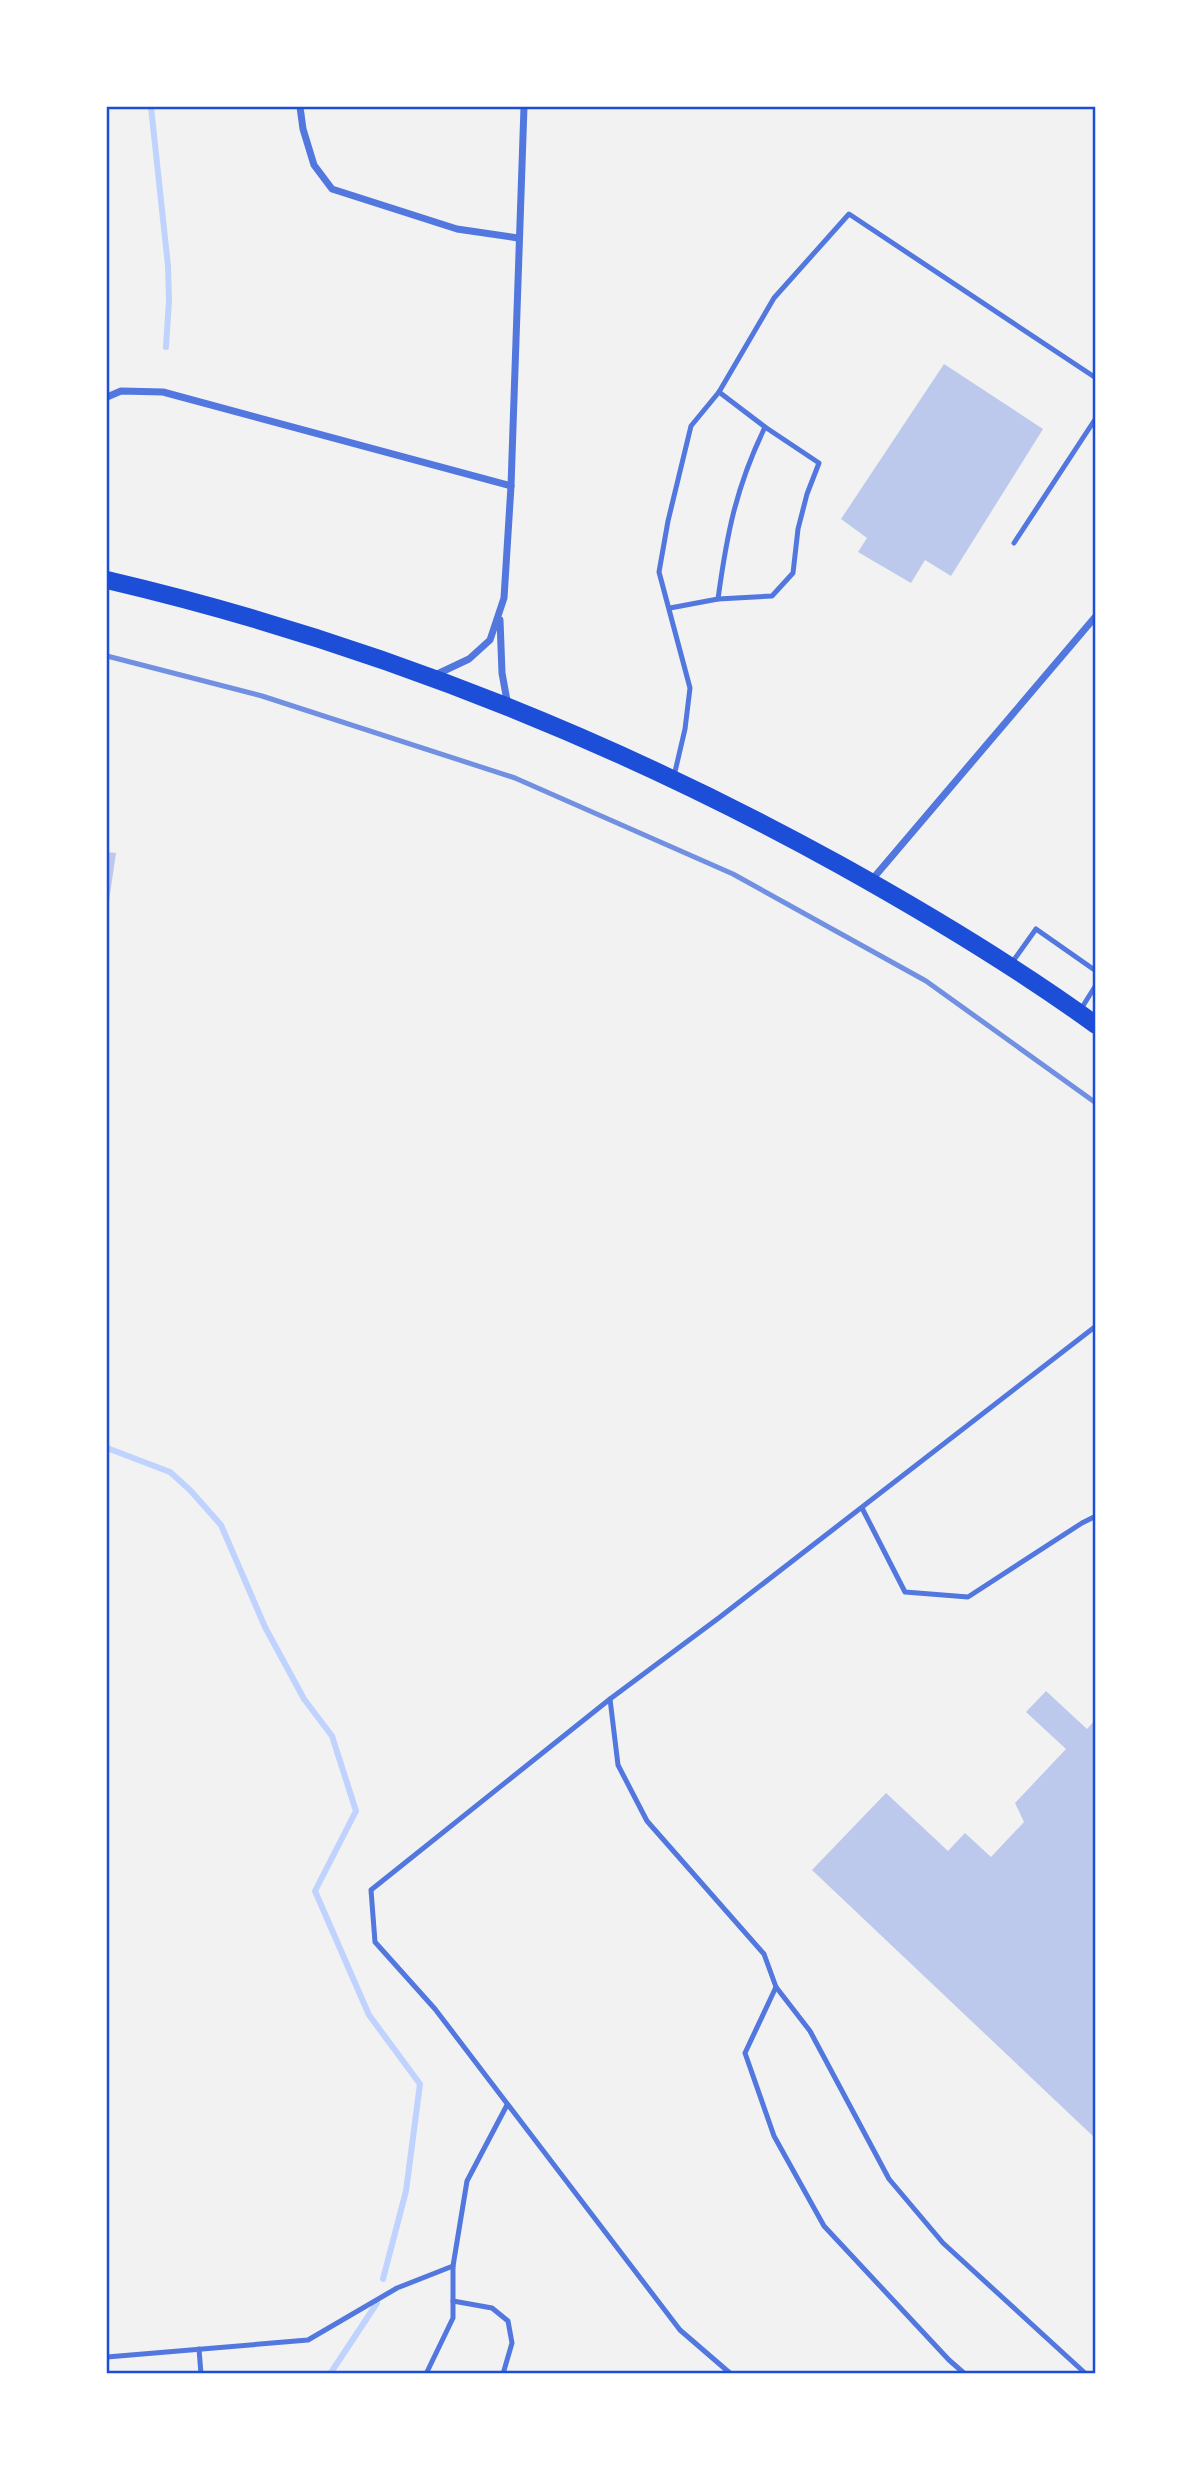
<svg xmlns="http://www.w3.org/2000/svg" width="1203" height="2481" font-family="'PT Sans Narrow',sans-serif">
  <rect width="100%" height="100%" fill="#f2f2f2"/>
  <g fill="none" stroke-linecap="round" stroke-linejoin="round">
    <g stroke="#bfd3fe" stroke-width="6">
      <polyline points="151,107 168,266 169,300 166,347"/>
      <polyline points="107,1448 170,1472 190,1490 221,1525 265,1627 304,1699 332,1736 356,1811 315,1891 369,2015 420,2084 406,2191 383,2279"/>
      <polyline points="330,2374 377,2303"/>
    </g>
  </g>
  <g fill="#bdc9ec">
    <polygon points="944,364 1043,429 951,576 925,560 911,583 858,552 867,538 841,519"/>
    <polygon points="107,852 116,853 108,908 107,908"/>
    <polygon points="1046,1691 1087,1729 1096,1719 1096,2139 812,1870 886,1793 948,1851 965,1833 991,1857 1024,1822 1015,1803 1066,1749 1026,1712"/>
  </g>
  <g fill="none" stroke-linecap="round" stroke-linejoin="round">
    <g stroke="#5277de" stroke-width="5">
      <polyline points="719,392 774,298 849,214 1096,378"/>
      <polyline points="1014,543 1096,418"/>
      <path d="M 718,599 C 727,533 736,487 765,427"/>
      <polyline points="670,608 718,599 772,596 793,573 798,529 807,494 819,463 765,427 719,392 691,426 668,521 659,572 690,688 685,729 674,776"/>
      <polyline points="1011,964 1036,929 1096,971"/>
      <polyline points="1081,1009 1096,985"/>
      <polyline points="862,1508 905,1592 968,1597 1082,1523 1096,1516"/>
      <polyline points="610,1699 618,1765 647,1821 764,1954 776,1987 745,2053 774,2136 824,2226 949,2360 965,2374"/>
      <polyline points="776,1987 810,2031 889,2179 943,2243 1086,2374"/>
      <polyline points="453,2301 492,2308 508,2321 512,2343 503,2374"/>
      <polyline points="199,2349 201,2374"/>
      <polyline points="107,2357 308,2340 397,2288 453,2266"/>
      <polyline points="426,2374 453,2318 453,2266 467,2181 507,2105"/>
      <polyline points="731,2374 680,2330 435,2009 375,1942 371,1890 610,1699 720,1617 1096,1326"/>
    </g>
    <g stroke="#5277de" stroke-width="7">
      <polyline points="300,107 303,129 314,165 332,189 457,229 518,238"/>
      <polyline points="107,397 121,391 163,392 511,486"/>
      <polyline points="500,620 502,673 508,706"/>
      <polyline points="433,676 469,659 490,640 504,598 511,486 524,107"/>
      <polyline points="870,882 1096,616"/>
    </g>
    <path stroke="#1d4ed8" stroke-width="18" d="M 107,580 C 363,640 610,738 840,865 C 928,914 1015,966 1096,1025"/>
    <polyline stroke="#7290e2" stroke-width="5" points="107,656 262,696 515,778 733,874 926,981 1096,1103"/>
  </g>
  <rect width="1203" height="2481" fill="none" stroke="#ffffff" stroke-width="217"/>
  <rect x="108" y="108" width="986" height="2264" fill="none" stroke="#1d4ed8" stroke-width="2.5"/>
</svg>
